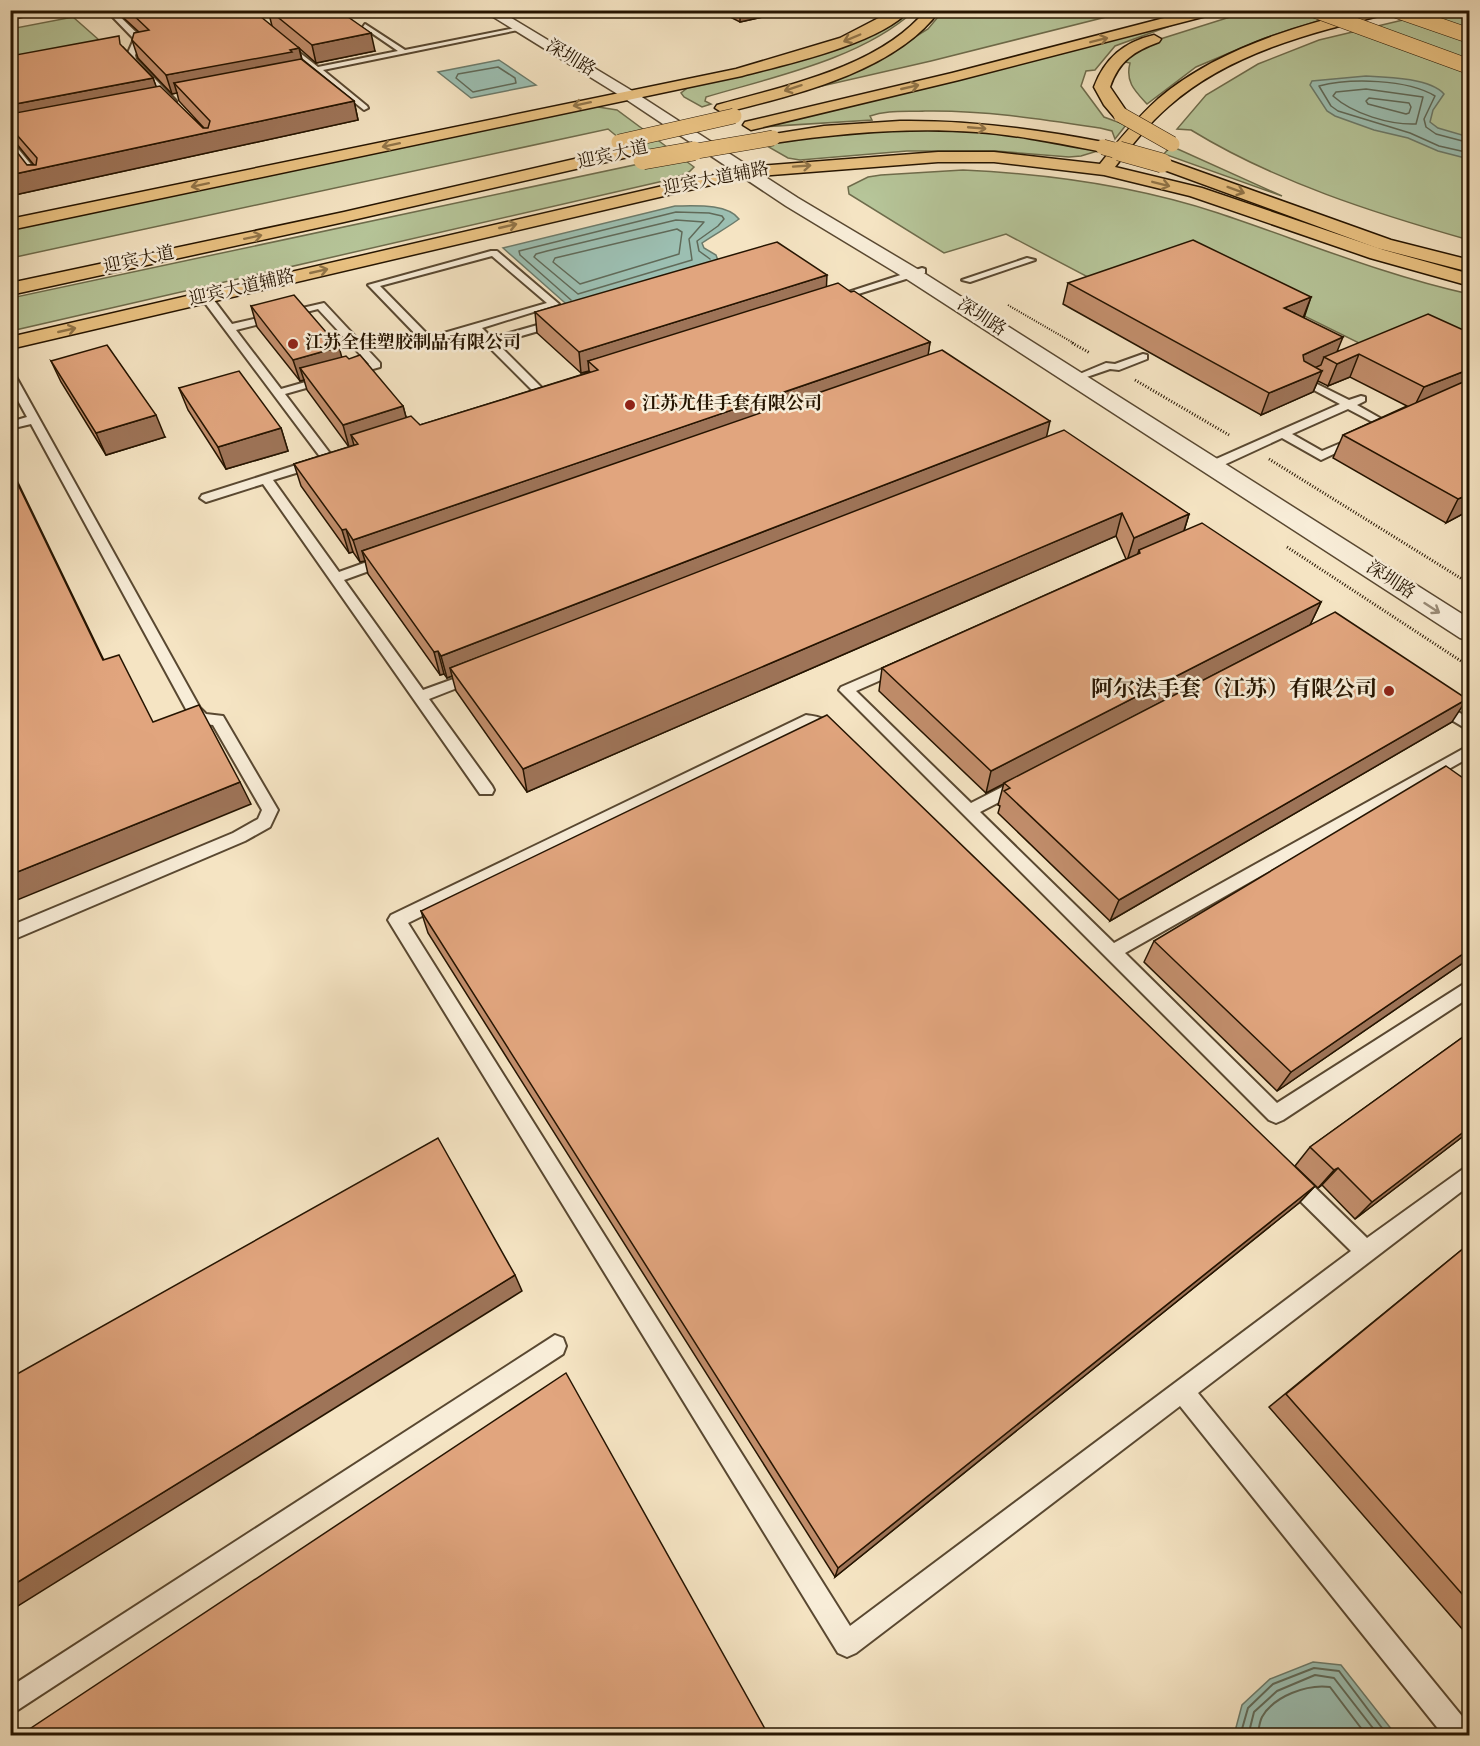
<svg xmlns="http://www.w3.org/2000/svg" width="1480" height="1746" font-family="'Sorts Mill Goudy','Noto Serif SC',serif">
  <rect width="100%" height="100%" fill="#f5e4c3"/>
  <filter id="stains"><feTurbulence type="fractalNoise" baseFrequency=".00333" numOctaves="4"/><feColorMatrix values="0 0 0 0 .2 0 0 0 0 .09 0 0 0 0 .02 0 0 0 .5 -.17"/></filter>
  <radialGradient id="worn" r=".72"><stop offset=".6" stop-color="#630" stop-opacity="0"/><stop offset="1" stop-color="#630" stop-opacity=".3"/></radialGradient>
  <g fill="#b6c599" stroke="#6e6c4c" stroke-width="1.5">
    <path d="M 910,11 L 914,11 C 861,59 773,77 706,97 L 705,101 L 711,104 L 702,107 L 684,97 L 681,93 L 691,85 L 858,39 L 900,18 Z"/>
    <polygon points="943,11 1130,11 931,61 757,101 886,55 928,29"/>
    <path d="M 1249,11 L 1363,11 L 1321,20 L 1265,38 L 1196,67 L 1147,104 C 1135,91 1125,82 1130,63 L 1120,61 L 1154,41 Z"/>
    <path d="M 1452,11 L 1469,11 L 1469,240 C 1374,213 1276,182 1191,130 L 1177,129 L 1206,95 L 1258,64 L 1319,40 L 1428,14 Z"/>
    <polygon points="73,17 107,47 11,66 11,22 16,28"/>
    <path d="M 1178,23 L 1115,46 L 1095,70 L 1086,71 L 1081,86 L 1104,117 L 1126,125 L 1115,139 L 1112,131 L 1100,128 C 1041,119 984,110 925,111 C 906,112 887,110 870,116 L 872,120 L 760,127 Z"/>
    <polygon points="592,106 617,110 694,167 689,172 672,179 11,331 11,298 648,162 608,129 11,258 10,229"/>
    <polygon points="919,127 978,129 1104,149 1081,156 1069,157 996,151 907,151 800,160 788,158 760,142"/>
    <polygon points="1171,146 1282,196 1164,154"/>
    <path d="M 963,170 C 1050,174 1136,186 1218,213 C 1302,241 1383,275 1469,294 L 1469,335 L 1365,346 L 1185,257 L 1103,285 L 1006,234 L 944,253 L 849,194 L 848,187 L 868,177 L 881,175 Z"/>
  </g>
  <g fill="#9cbfb2" stroke="#6c7b6b" stroke-width="1.5">
    <polygon points="499,60 536,85 471,98 438,72"/>
    <path d="M 1366,76 C 1386,77 1430,78 1444,94 L 1433,110 L 1430,122 L 1438,128 L 1469,137 L 1469,159 L 1438,151 L 1408,138 L 1374,130 L 1335,116 L 1327,111 L 1310,85 L 1312,81 Z"/>
    <path d="M 675,206 C 693,206 727,203 739,219 C 727,228 715,234 702,243 L 704,248 L 716,255 L 720,266 L 573,310 L 503,248 Z"/>
    <polygon points="1313,1662 1341,1665 1396,1735 1234,1735 1242,1705 1270,1679"/>
  </g>
  <g fill="none" stroke-linecap="round" stroke-linejoin="round">
    <g stroke="#606a59" stroke-width="1.5">
      <polygon points="498,67 515,78 516,83 473,92 456,78 458,74"/>
      <path d="M 1366,89 L 1423,97 L 1416,124 C 1390,125 1353,114 1333,96 L 1336,92 Z"/>
      <polygon points="1369,98 1409,103 1411,107 1409,113 1406,114 1368,104 1366,101"/>
      <path d="M 1470,143 L 1436,134 L 1426,127 L 1424,119 L 1435,96 C 1407,79 1350,78 1319,86 L 1331,106 L 1338,111 L 1410,133 L 1439,146 L 1470,153"/>
      <polygon points="676,220 704,222 689,239 692,260 578,294 534,257 536,254 547,251"/>
      <polygon points="677,229 682,232 679,254 580,284 553,262 555,258"/>
      <polyline points="571,300 520,255 519,251 676,212 709,213 722,216 724,219 718,226 697,241 699,251 710,259"/>
    </g>
    <g stroke="#606a59" stroke-width="2">
      <polyline points="1240,1736 1248,1708 1273,1684 1314,1668 1339,1671 1388,1736"/>
      <polyline points="1248,1736 1254,1712 1277,1691 1315,1675 1334,1678 1379,1736"/>
      <path d="M 1257,1736 C 1259,1730 1259,1723 1262,1717 C 1274,1696 1307,1684 1330,1687 L 1367,1736"/>
    </g>
    <g stroke="#594831" stroke-width="4">
      <g id="service">
        <polygon points="33,10 44,11 10,19 10,15"/>
        <polygon points="106,10 113,10 141,37 142,43 135,55 136,59 176,101 176,105 170,105 129,62 127,55 134,39"/>
        <polygon points="365,24 405,50 520,27 523,29 323,70 367,106 368,108 364,110 316,72 294,76 290,74 311,68 283,46 286,42 318,67 398,51 363,27"/>
        <polygon points="10,139 43,179 43,183 37,183 10,147"/>
        <path d="M 491,251 L 497,251 L 559,304 L 482,328 L 492,338 L 555,320 L 563,320 L 563,324 L 497,343 L 544,390 L 544,394 L 536,394 L 473,331 L 432,343 L 424,343 L 368,285 ZM 492,256 L 547,303 L 430,337 L 380,286 Z"/>
        <polygon points="1027,258 1035,260 970,282 962,280"/>
        <polygon points="922,268 925,269 925,273 839,300 830,298"/>
        <path d="M 202,295 L 210,295 L 232,324 L 324,303 L 380,363 L 380,367 L 285,394 L 332,456 L 332,462 L 324,462 L 202,299 ZM 318,309 L 369,364 L 281,389 L 236,330 Z"/>
        <polygon points="1143,354 1147,355 1147,359 1119,370 1110,369 1075,381 1070,378 1106,363 1115,364"/>
        <polygon points="10,372 15,375 200,708 206,714 223,716 278,810 270,827 245,841 10,941 10,926 233,833 258,819 262,810 213,725 197,723 187,711 31,424 10,429 10,422 27,417 10,386"/>
        <polygon points="1301,376 1349,400 1361,396 1365,397 1365,401 1357,405 1394,426 1388,429 1384,428 1348,409 1292,434 1322,451 1353,438 1361,438 1363,440 1321,460 1282,438 1215,469 1207,469 1207,463 1340,404 1297,381 1297,377"/>
        <polygon points="315,459 321,463 319,466 273,480 339,572 381,557 391,557 392,560 391,563 344,580 423,690 470,673 480,673 482,676 480,679 429,699 492,786 494,790 492,794 480,794 263,484 206,502 200,498 202,495"/>
        <polygon points="901,661 906,663 908,666 906,669 856,691 971,803 1016,780 1026,780 1029,784 1026,788 980,812 1114,943 1470,745 1470,757 1125,953 1277,1103 1470,980 1470,997 1283,1120 1276,1123 1269,1120 839,690 841,687"/>
        <polygon points="1438,700 1470,719 1470,731 1433,709 1431,705"/>
        <path d="M 806,715 C 822,717 830,720 839,733 L 837,737 L 827,737 L 817,727 L 808,725 L 408,923 L 850,1626 L 1351,1251 L 1285,1186 L 1282,1179 L 1285,1172 L 1292,1170 L 1299,1172 L 1367,1238 L 1470,1164 L 1470,1185 L 1198,1393 L 1470,1726 L 1470,1736 L 1444,1736 L 1180,1406 L 856,1653 L 847,1657 L 838,1653 L 388,920 L 391,915 Z"/>
        <polygon points="555,1335 563,1338 566,1346 563,1354 10,1715 10,1687"/>
      </g>
    </g>
    <g stroke="#594831" stroke-width="3">
      <polygon id="tertiary" points="482,10 498,10 634,92 798,198 919,270 1470,619 1470,641 1460,638 905,278 786,206 624,98"/>
    </g>
    <g stroke="#251400" stroke-width="3">
      <g id="primary">
        <path d="M 894,10 L 910,10 C 879,44 787,64 742,76 L 10,230 L 10,219 L 736,69 L 840,38 Z"/>
        <path d="M 1365,10 L 1392,10 L 1391,13 C 1314,32 1230,52 1169,106 C 1148,124 1132,145 1115,167 L 1202,188 L 1384,250 L 1470,274 L 1470,286 L 1370,258 L 1190,196 L 1104,175 L 994,162 L 938,162 L 745,177 L 10,349 L 10,337 L 745,167 L 938,152 L 994,152 L 1100,164 C 1118,141 1136,119 1158,99 C 1214,51 1294,26 1365,10 Z"/>
      </g>
    </g>
    <g stroke="#251400" stroke-width="3">
      <g id="trunk">
        <path d="M 926,10 L 940,10 C 895,72 794,95 723,113 L 715,108 L 717,105 C 785,86 880,67 926,10 Z"/>
        <polygon points="1195,10 1219,10 1218,13 959,80 751,130 743,125 745,122 952,73"/>
        <path d="M 1154,35 L 1161,39 L 1159,42 C 1134,51 1119,61 1110,87 L 1129,115 L 1127,118 L 1115,118 L 1104,105 L 1094,87 C 1105,58 1124,42 1154,35 Z"/>
        <path d="M 900,121 C 969,120 1035,129 1103,142 L 1111,147 L 1103,152 C 1061,144 1019,135 976,132 C 908,127 841,133 774,143 L 766,138 L 768,135 L 824,126 Z"/>
        <polygon points="631,146 639,151 637,155 344,222 10,295 10,283 344,212"/>
        <polygon points="1162,158 1391,240 1470,260 1470,272 1377,248 1156,167 1154,163 1156,159"/>
      </g>
    </g>
    <polyline stroke="#251400" stroke-width="2" stroke-dasharray="1 1.5" stroke-linecap="butt" points="1008,305 1075,344"/>
    <g stroke="#251400" stroke-width="3" stroke-dasharray="1 2" stroke-linecap="butt">
      <polyline points="1072,343 1090,353"/>
      <polyline points="1135,380 1229,435"/>
      <polyline points="1269,459 1470,584"/>
      <polyline points="1287,547 1470,667"/>
    </g>
    <use href="#service" fill="#f8edd8" fill-rule="evenodd"/>
    <use href="#tertiary" fill="#f8edd8" fill-rule="evenodd"/>
    <use href="#primary" fill="#eac282" fill-rule="evenodd"/>
    <use href="#trunk" fill="#eac282" fill-rule="evenodd"/>
    <g stroke="#251400" stroke-width="16" stroke-linecap="butt">
      <g id="trunk-bridge-far1">
        <polyline points="1314,10 1470,67"/>
        <polyline points="1395,10 1470,36"/>
        <polyline points="1121,115 1172,144"/>
        <polyline points="619,142 734,116"/>
        <polyline points="1103,147 1125,153"/>
        <polyline points="685,153 773,138"/>
      </g>
    </g>
    <g stroke="#251400" stroke-width="20" stroke-linecap="butt">
      <g id="trunk-bridge">
        <polyline points="1119,151 1162,163"/>
        <polyline points="643,160 694,151"/>
      </g>
    </g>
    <use href="#trunk-bridge-far1" stroke="#eac282" stroke-width="15"/>
    <use href="#trunk-bridge" stroke="#eac282" stroke-width="19"/>
  </g>
  <g fill="#c28e6c" stroke="#251400" stroke-width="1.5">
    <polygon points="115,10 246,10 272,26 268,10 338,10 375,51 316,63 299,48 302,59 354,101 358,120 10,196 27,165 34,165 12,138 10,137 10,56 123,47 153,78 156,87 204,128 179,101 177,93 172,94 138,58 132,40 139,32"/>
    <polygon points="716,10 795,10 740,22"/>
    <polygon points="1068,283 1311,297 1304,318 1337,351 1470,333 1470,510 1446,523 1333,458 1343,435 1407,406 1350,377 1328,386 1318,381 1313,392 1261,415 1063,304"/>
    <polygon points="826,287 930,342 928,354 1047,437 1189,514 1184,531 1321,602 1310,625 1452,722 1110,921 998,813 1000,806 998,805 1004,783 986,793 879,691 882,668 1126,559 1116,536 527,792 456,691 452,676 447,678 444,674 440,675 368,574 365,561 360,562 353,552 349,553 301,486 294,464 349,447 307,390 304,380 300,381 257,327 251,306 341,357 349,359 403,406 406,417 420,425 590,372 589,371 581,373 537,333 535,312"/>
    <polygon points="51,361 165,437 106,455 61,382"/>
    <polygon points="179,388 281,428 288,451 226,469 188,410"/>
    <polygon points="1470,783 1470,958 1277,1091 1144,962 1154,941"/>
    <polygon points="421,911 1315,1186 1299,1203 835,1577 428,933"/>
    <polygon points="1470,1032 1470,1131 1355,1219 1322,1185 1318,1188 1295,1166 1310,1147"/>
    <polygon points="1470,1243 1470,1638 1269,1407"/>
  </g>
  <g fill="#9e7458" stroke="#251400" stroke-width="1.5">
    <polygon points="740,10 795,10 740,22"/>
    <polygon points="371,33 375,51 316,63 312,45"/>
    <polygon points="299,48 303,65 174,83 177,93 172,94 166,75"/>
    <polygon points="153,78 160,97 10,126 10,105"/>
    <polygon points="354,101 358,120 10,196 10,175"/>
    <polygon points="827,275 826,296 588,361 589,371 581,373 579,352"/>
    <polygon points="1311,297 1303,318 1284,308"/>
    <polygon points="1343,337 1334,359 1324,357 1321,365 1295,377 1303,355"/>
    <polygon points="930,342 927,363 362,551 365,561 360,562 353,540"/>
    <polygon points="339,347 345,369 300,368 304,380 300,381 293,360"/>
    <polygon points="1359,354 1350,377 1328,386 1337,364"/>
    <polygon points="1470,369 1470,387 1413,409 1424,387"/>
    <polygon points="1322,371 1313,392 1261,415 1269,393"/>
    <polygon points="403,406 409,428 351,435 354,445 349,447 343,425"/>
    <polygon points="156,415 165,437 106,455 96,433"/>
    <polygon points="1050,421 1045,444 450,668 452,676 447,678 441,656"/>
    <polygon points="281,428 288,451 226,469 218,447"/>
    <polygon points="10,466 115,683 103,660 10,468"/>
    <polygon points="1470,494 1470,510 1446,523 1458,499"/>
    <polygon points="1122,513 1116,536 527,792 523,769"/>
    <polygon points="1189,514 1182,537 1139,550 1137,556 1127,561 1134,538"/>
    <polygon points="346,529 353,552 349,553 342,530"/>
    <polygon points="1321,602 1310,625 986,793 991,771"/>
    <polygon points="438,651 444,674 440,675 434,652"/>
    <polygon points="1467,699 1452,722 1110,921 1119,900"/>
    <polygon points="240,782 251,804 10,903 10,875"/>
    <polygon points="1470,949 1470,958 1277,1091 1291,1072"/>
    <polygon points="1470,1127 1470,1131 1355,1219 1372,1202"/>
    <polygon points="1338,1168 1322,1185 1318,1188 1334,1170"/>
    <polygon points="1315,1186 1299,1203 835,1577 838,1568"/>
    <polygon points="515,1275 522,1291 10,1611 10,1587"/>
  </g>
  <g fill="#e1a57e" stroke="#251400" stroke-width="1.5">
    <polygon points="128,10 246,10 249,13 255,12 299,48 290,50 292,52 166,75 132,40 134,33 149,30"/>
    <polygon points="269,10 338,10 371,33 312,45"/>
    <polygon points="119,36 120,44 153,78 10,105 10,56"/>
    <polygon points="301,59 354,101 10,175 10,143 27,165 36,165 37,158 10,127 10,114 160,86 203,128 208,128 210,121 174,83"/>
    <polygon points="1193,240 1311,297 1284,308 1343,337 1303,355 1304,361 1322,371 1269,393 1068,283"/>
    <polygon points="777,242 827,275 579,352 535,312"/>
    <polygon points="838,283 851,292 854,291 930,342 353,540 346,529 342,530 294,464 358,444 351,435 411,416 420,425 598,370 588,361"/>
    <polygon points="294,295 339,347 293,360 251,306"/>
    <polygon points="1428,314 1470,333 1470,369 1424,387 1359,354 1337,364 1324,357"/>
    <polygon points="107,345 156,415 96,433 51,361"/>
    <polygon points="942,350 1050,421 441,656 438,651 434,652 362,551"/>
    <polygon points="360,355 403,406 343,425 300,368 346,356 349,359"/>
    <polygon points="239,371 281,428 218,447 179,388"/>
    <polygon points="1470,379 1470,494 1458,499 1343,435"/>
    <polygon points="1064,430 1189,514 1134,538 1122,513 523,769 450,668"/>
    <polygon points="10,468 103,660 119,655 153,722 199,705 240,782 10,875"/>
    <polygon points="1202,523 1321,602 991,771 882,668 1140,553 1139,550"/>
    <polygon points="1335,612 1467,699 1119,900 1004,791 1010,788 1004,783"/>
    <polygon points="827,715 1315,1186 838,1568 421,911"/>
    <polygon points="1446,766 1470,783 1470,949 1291,1072 1154,941"/>
    <polygon points="1470,1032 1470,1127 1372,1202 1338,1168 1334,1170 1310,1147"/>
    <polygon points="438,1138 515,1275 10,1587 10,1378"/>
    <polygon points="1470,1243 1470,1603 1286,1394"/>
    <polygon points="566,1373 769,1736 19,1736"/>
  </g>
  <defs><path id="oneway-shaft" d="M-6 0H5M1.5-3L5.5 0L1.5 3" fill="none" stroke-width="1.6" stroke-linecap="round" stroke-linejoin="round" transform="scale(1.5)"/></defs>
  <g stroke="#917448">
    <use href="#oneway-shaft" transform="translate(852 38) rotate(157)"/>
    <use href="#oneway-shaft" transform="translate(1099 40) rotate(-14)"/>
    <use href="#oneway-shaft" transform="translate(910 87) rotate(-13)"/>
    <use href="#oneway-shaft" transform="translate(793 88) rotate(162)"/>
    <use href="#oneway-shaft" transform="translate(582 104) rotate(168)"/>
    <use href="#oneway-shaft" transform="translate(977 128) rotate(5)"/>
    <use href="#oneway-shaft" transform="translate(391 145) rotate(168)"/>
    <use href="#oneway-shaft" transform="translate(802 166) rotate(-4)"/>
    <use href="#oneway-shaft" transform="translate(1161 184) rotate(14)"/>
    <use href="#oneway-shaft" transform="translate(200 185) rotate(168)"/>
    <use href="#oneway-shaft" transform="translate(1236 190) rotate(20)"/>
    <use href="#oneway-shaft" transform="translate(508 226) rotate(-13)"/>
    <use href="#oneway-shaft" transform="translate(253 237) rotate(-12)"/>
    <use href="#oneway-shaft" transform="translate(319 271) rotate(-13)"/>
    <use href="#oneway-shaft" transform="translate(67 330) rotate(-13)"/>
  </g>
  <use stroke="#998b77" href="#oneway-shaft" transform="translate(1432 608) rotate(33)"/>
  <g fill="#8f2418" stroke="#f8edd8" stroke-width="2">
    <circle cx="293" cy="344" r="6"/>
    <circle cx="630" cy="405" r="6"/>
    <circle cx="1389" cy="691" r="6"/>
  </g>
  <g text-anchor="middle" dominant-baseline="central" stroke-width="5" stroke-linejoin="round" paint-order="stroke">
    <g font-size="18" fill="#251400" stroke="#f8edd8">
      <text transform="translate(570 59) rotate(31)">深圳路</text>
      <text transform="translate(613 156) rotate(-13)">迎宾大道</text>
      <text transform="translate(716 180) rotate(-11)">迎宾大道辅路</text>
      <text transform="translate(139 261) rotate(-12)">迎宾大道</text>
      <text transform="translate(242 289) rotate(-13)">迎宾大道辅路</text>
      <text transform="translate(981 318) rotate(33)">深圳路</text>
      <text transform="translate(1390 581) rotate(33)">深圳路</text>
    </g>
    <g font-size="18" font-weight="bold" fill="#251400" stroke="#f8edd8" text-anchor="start">
      <text x="305" y="344">江苏全佳塑胶制品有限公司</text>
      <text x="642" y="405">江苏尤佳手套有限公司</text>
    </g>
    <g font-size="22" font-weight="bold" fill="#251400" stroke="#f8edd8" text-anchor="end">
      <text x="1377" y="691">阿尔法手套（江苏）有限公司</text>
    </g>
  </g>
  <rect width="1480" height="1746" fill="none" stroke="#f5e4c3" stroke-width="36"/>
  <rect x="12" y="12" width="1456" height="1722" fill="none" stroke="#251400" stroke-width="3"/>
  <rect x="18" y="18" width="1444" height="1710" fill="none" stroke="#251400" stroke-width="1.5"/>
  <rect width="100%" height="100%" filter="url(#stains)"/>
  <rect width="100%" height="100%" fill="url(#worn)"/>
</svg>
